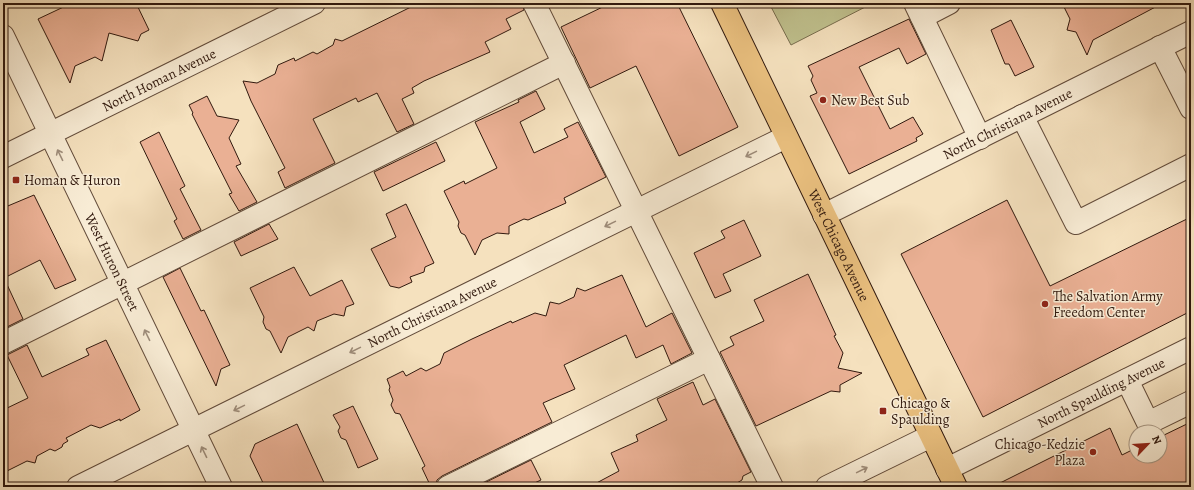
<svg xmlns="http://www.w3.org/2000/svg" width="1194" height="490" font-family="Alegreya,serif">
  <rect width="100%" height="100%" fill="#f5e1be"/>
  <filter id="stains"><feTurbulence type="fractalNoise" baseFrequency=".005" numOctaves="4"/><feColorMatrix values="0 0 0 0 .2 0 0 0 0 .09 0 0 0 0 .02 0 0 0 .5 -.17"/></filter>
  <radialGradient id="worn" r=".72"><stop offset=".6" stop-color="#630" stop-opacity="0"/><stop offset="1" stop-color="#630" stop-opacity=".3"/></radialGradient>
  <polygon fill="#c0c18e" stroke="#786d4e" points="769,3 873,3 791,45"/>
  <g fill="#eab094" stroke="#31190e">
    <polygon points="72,3 136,3 149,30 141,34 138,41 109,33 102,61 95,57 75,66 70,83 38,19"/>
    <polygon points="419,3 522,3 524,10 506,19 511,29 485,42 490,52 424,81 412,88 414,93 402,99 414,124 397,132 377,93 358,102 356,98 313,119 335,163 285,188 278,172 285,168 251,101 243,81 257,83 275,74 278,65 294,58 295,61 313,52 317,54 333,45 335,39 342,41"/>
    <polygon points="611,3 677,3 738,127 679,156 636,66 590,88 561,27"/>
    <polygon points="1062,3 1163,3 1093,40 1087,55 1076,32 1067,30 1070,19"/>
    <polygon points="909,19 926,54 907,64 899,48 859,67 890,129 913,117 923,134 916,138 917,141 849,174 810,96 817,93 811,80 813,76 808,66"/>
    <polygon points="1011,20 1034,67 1015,76 1009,64 1005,64 991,30"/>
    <polygon points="536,91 545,109 520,122 534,153 568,137 564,129 578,122 606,177 564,198 566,203 528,220 524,219 509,226 509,234 497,233 482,240 475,255 465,235 461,233 458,226 459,222 444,191 464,181 465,184 497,168 475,122 519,102 518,100"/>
    <polygon points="207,96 217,116 239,120 229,138 241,164 236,166 257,202 239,211 229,194 232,193 192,114 193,113 189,105"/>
    <polygon points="159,132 185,186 180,189 201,230 183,239 174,221 177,219 140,142"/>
    <polygon points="436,142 445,161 383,191 374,172"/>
    <polygon points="34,195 76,280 55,289 40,260 4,278 23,319 3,329 3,208"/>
    <polygon points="1007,200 1050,286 1191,217 1191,311 983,417 901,254"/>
    <polygon points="406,204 434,263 425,267 424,272 410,277 412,282 399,288 390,286 371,249 396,237 386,214"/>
    <polygon points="744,220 761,256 723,274 731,291 715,298 694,253 725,238 721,231"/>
    <polygon points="269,224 278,239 241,256 234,242"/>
    <polygon points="294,267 310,296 342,280 354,304 346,307 344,316 334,314 317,321 314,331 308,327 288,337 281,353 270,331 266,329 263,322 264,317 250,288"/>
    <polygon points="180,268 201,311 204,310 230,365 221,369 216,386 163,277"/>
    <polygon points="808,274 836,335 834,336 843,353 838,368 862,373 840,385 840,392 831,391 756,426 720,352 734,345 730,337 764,321 754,300"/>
    <polygon points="622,275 646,327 672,313 692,353 671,364 663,345 636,358 626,335 564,365 575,389 543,403 552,422 442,476 437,480 436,487 431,487 422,468 425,466 400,414 395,413 391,405 393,400 389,390 390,387 387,379 403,371 406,376 421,368 426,371 440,364 444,353 472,339 511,321 512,323 535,313 546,316 550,302 559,304 574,297 577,288 585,291"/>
    <polygon points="106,340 140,410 120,421 120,419 100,428 91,425 66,438 68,441 63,444 62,447 55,451 50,449 37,456 35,463 27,461 3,473 3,410 28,398 7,355 27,345 42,377 89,355 86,349"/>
    <polygon points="693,382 703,405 715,399 751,472 743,476 742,480 730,487 589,487 619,471 611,453 638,441 636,435 667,420 657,399"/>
    <polygon points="353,406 378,459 358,468 346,440 341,438 338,431 340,427 333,415"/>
    <polygon points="1191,422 1191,487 992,487 1110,428 1122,455 1136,448 1136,456 1160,456 1160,437"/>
    <polygon points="297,424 326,487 265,487 250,456 255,444"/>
    <polygon points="531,460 541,480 526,487 476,487"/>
  </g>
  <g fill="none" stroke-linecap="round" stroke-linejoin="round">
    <g stroke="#624b3a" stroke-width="24">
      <g id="minor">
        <polyline points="534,3 772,487"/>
        <polyline points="915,3 980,138"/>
        <polyline points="922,17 949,3"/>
        <path id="s1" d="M 3,36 L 221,487"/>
        <polyline points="1160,47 1191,108"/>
        <polyline points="1022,116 1076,223 1191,165"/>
        <path id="s2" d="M 3,157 L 314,3"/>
        <path id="s3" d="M 824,215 L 1191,32"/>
        <polyline points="3,343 564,63"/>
        <polyline points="1127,380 1148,423 1191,402"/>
        <path id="s4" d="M 947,469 L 1191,348"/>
        <path id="s5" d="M 78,487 L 786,137"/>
        <polyline points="448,487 709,359"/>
        <polyline points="827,487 931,436"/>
      </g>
    </g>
    <g stroke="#31190e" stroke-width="24">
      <g id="major">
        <path id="s6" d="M 722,3 L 956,487"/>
      </g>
    </g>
    <use href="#minor" stroke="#f8ecd5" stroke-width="22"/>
    <use href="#major" stroke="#eac07f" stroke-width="22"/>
  </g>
  <defs><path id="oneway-shaft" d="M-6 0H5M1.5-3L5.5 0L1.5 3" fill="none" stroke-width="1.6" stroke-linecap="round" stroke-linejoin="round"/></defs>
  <g stroke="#9e8d7b">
    <use href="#oneway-shaft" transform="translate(751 154) rotate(154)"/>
    <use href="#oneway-shaft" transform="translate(60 155) rotate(-116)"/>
    <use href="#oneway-shaft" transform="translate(610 224) rotate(154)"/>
    <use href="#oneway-shaft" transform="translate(147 335) rotate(-116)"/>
    <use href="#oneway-shaft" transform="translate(355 350) rotate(154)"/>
    <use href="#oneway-shaft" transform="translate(239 408) rotate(154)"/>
    <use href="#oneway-shaft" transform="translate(204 452) rotate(-116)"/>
    <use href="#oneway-shaft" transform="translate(862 470) rotate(-26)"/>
  </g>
  <g fill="#8f2418" stroke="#f8ecd5" stroke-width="1.5">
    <circle cx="823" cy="100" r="4"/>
    <rect x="12" y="176" width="8" height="8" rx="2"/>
    <circle cx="1045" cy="304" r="4"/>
    <rect x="879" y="407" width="8" height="8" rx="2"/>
    <circle cx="1093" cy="452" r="4"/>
  </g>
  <g text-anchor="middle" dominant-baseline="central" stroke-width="3" stroke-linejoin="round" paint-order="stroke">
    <g font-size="14" fill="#31190e" stroke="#f8ecd5">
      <text stroke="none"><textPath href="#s2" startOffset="174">North Homan Avenue</textPath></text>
      <text stroke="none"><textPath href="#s3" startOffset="205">North Christiana Avenue</textPath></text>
      <text stroke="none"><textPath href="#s6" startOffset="269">West Chicago Avenue</textPath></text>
      <text stroke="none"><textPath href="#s1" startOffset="251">West Huron Street</textPath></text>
      <text stroke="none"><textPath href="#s5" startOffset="395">North Christiana Avenue</textPath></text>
      <text stroke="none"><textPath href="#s4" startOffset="172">North Spaulding Avenue</textPath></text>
    </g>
    <g font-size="14" fill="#31190e" stroke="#f8ecd5" text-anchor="start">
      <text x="831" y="100">New Best Sub</text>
      <text x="24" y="180">Homan &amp; Huron</text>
      <text x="1053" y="296">The Salvation Army<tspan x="1053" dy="16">Freedom Center</tspan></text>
      <text x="891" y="403">Chicago &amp;<tspan x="891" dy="16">Spaulding</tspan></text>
      <text x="1085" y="444" text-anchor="end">Chicago-Kedzie<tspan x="1085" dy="16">Plaza</tspan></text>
    </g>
  </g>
  <rect width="1194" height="490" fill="none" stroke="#f5e1be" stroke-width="16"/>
  <rect x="4" y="4" width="1186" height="482" fill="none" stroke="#31190e" stroke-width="2"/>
  <rect x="8" y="8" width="1178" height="474" fill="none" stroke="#31190e"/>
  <g transform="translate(1148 444) rotate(65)"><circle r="19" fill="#f8ecd5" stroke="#a89885"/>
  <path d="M0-3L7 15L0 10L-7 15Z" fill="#8f2418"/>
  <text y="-6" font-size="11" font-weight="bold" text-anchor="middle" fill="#31190e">N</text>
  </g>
  <rect width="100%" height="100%" filter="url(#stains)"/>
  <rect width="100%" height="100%" fill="url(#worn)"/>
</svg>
